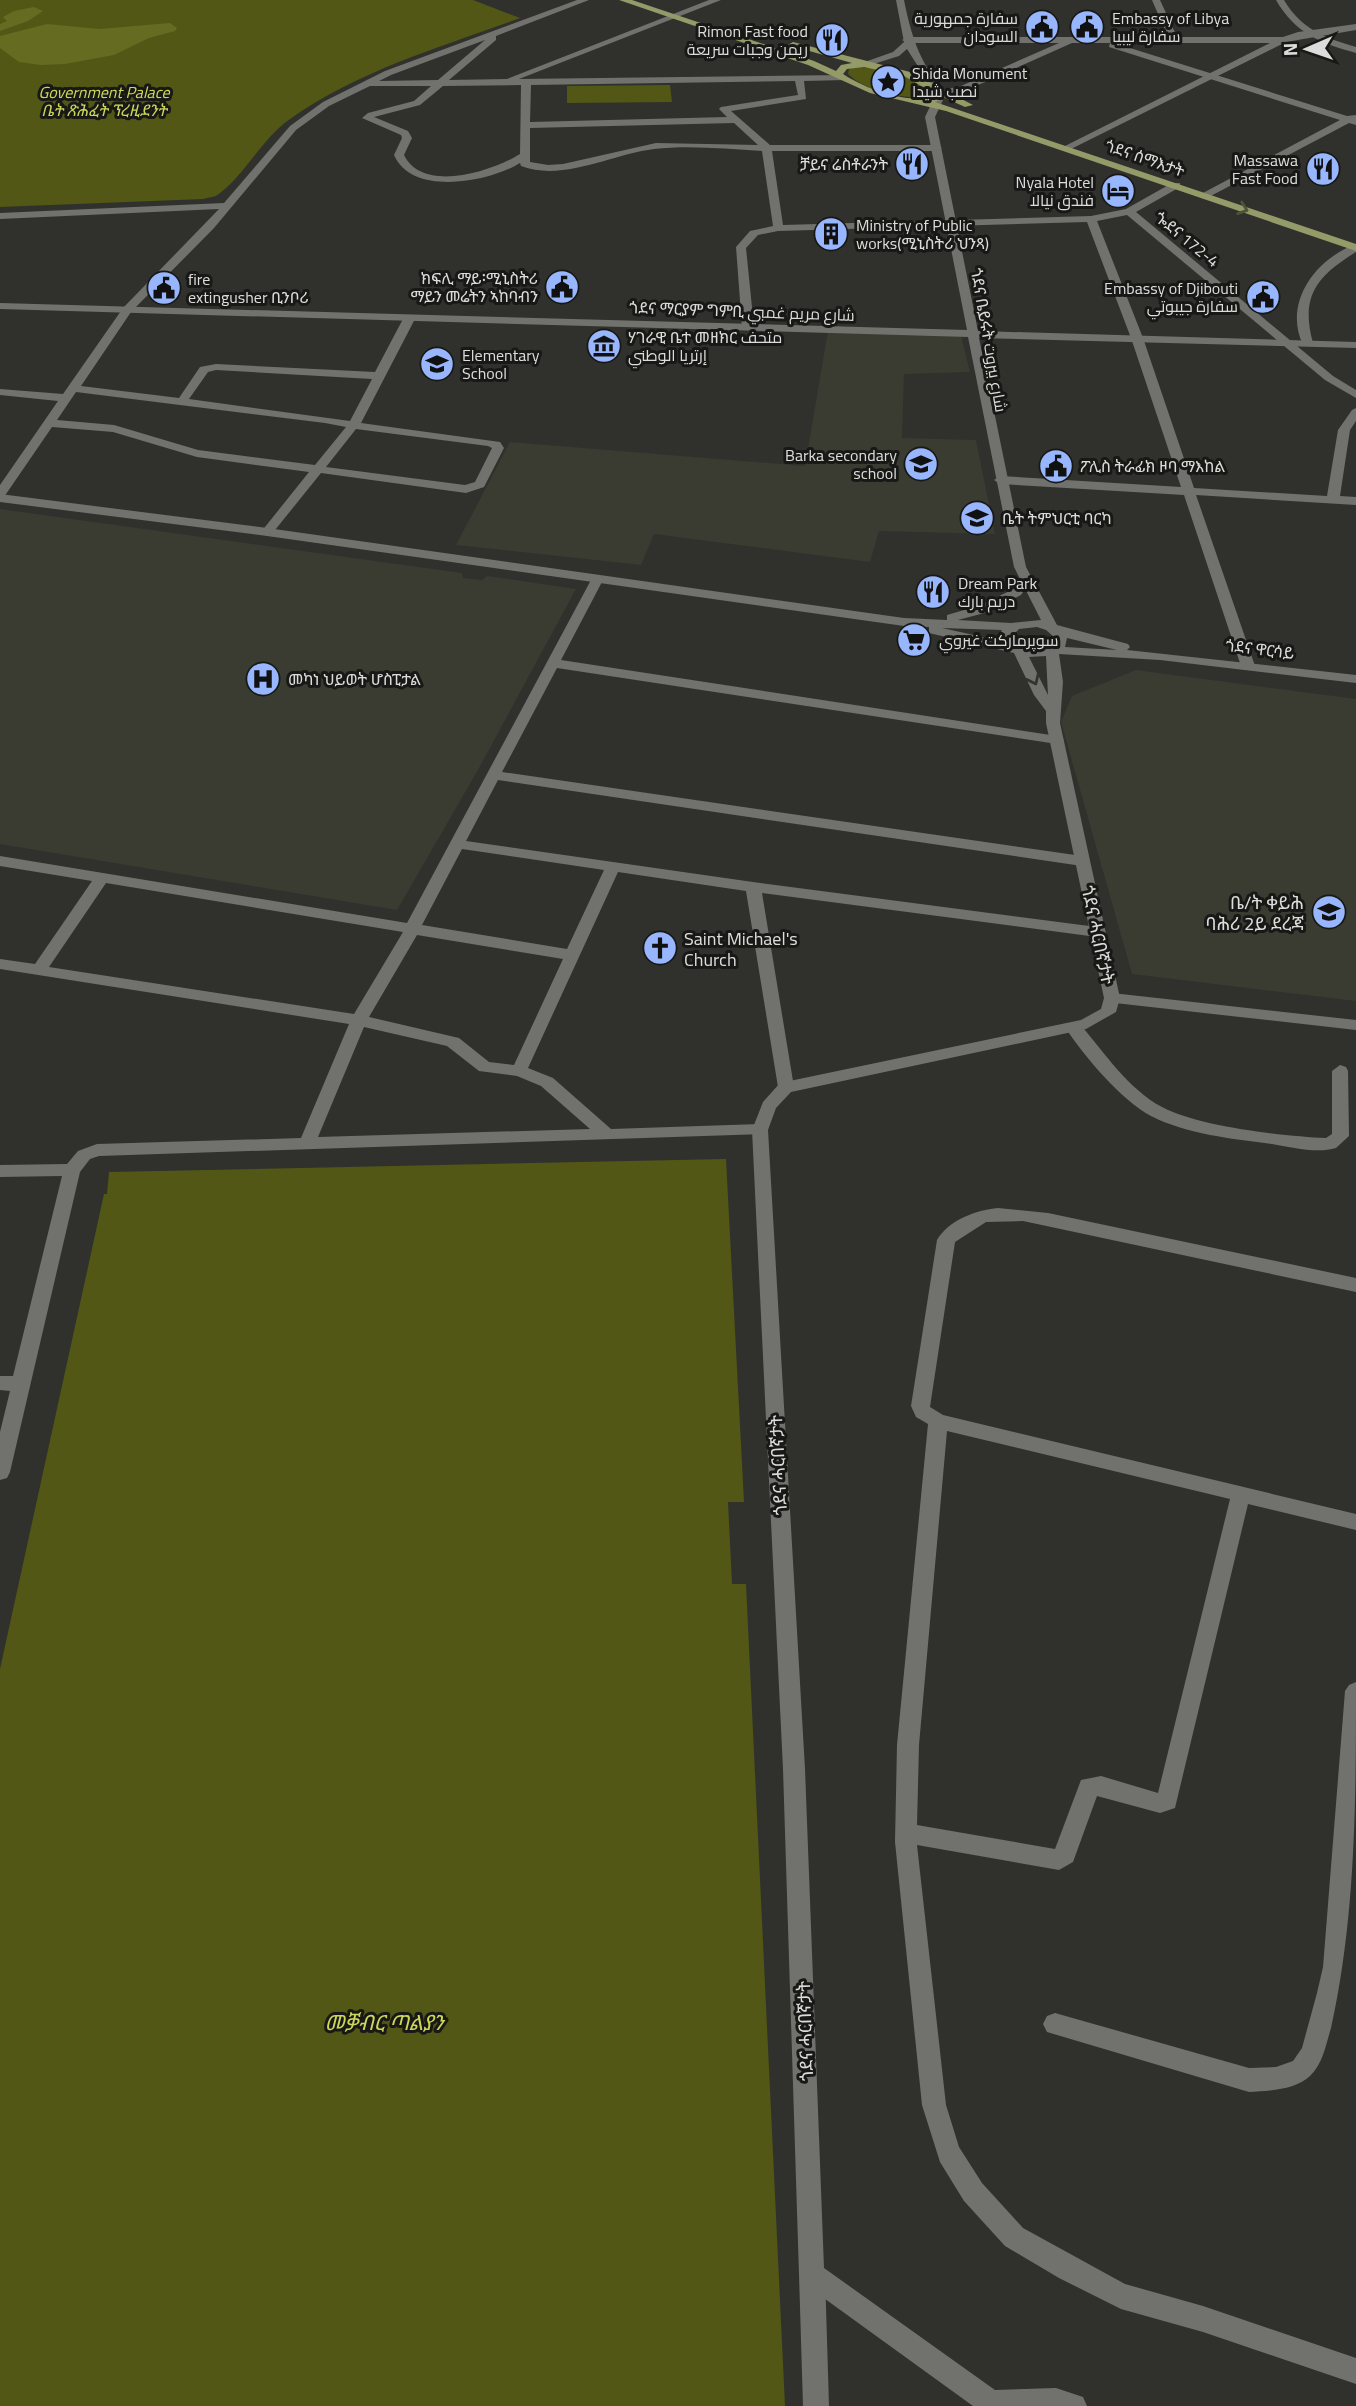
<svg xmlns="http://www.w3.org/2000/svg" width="1356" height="2406" font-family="Georgia,Cairo,'Noto Sans Ethiopic',serif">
  <rect width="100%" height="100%" fill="#30312c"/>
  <g fill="#3a3b31">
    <polygon points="828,331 961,336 970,372 904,374 902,438 976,440 995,534 879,531 870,562 654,534 641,565 456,545 510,442 805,466"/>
    <polygon points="0,509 462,573 463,578 482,580 487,576 576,589 478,770 397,910 0,844"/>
    <polygon points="1136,670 1356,699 1356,1001 1132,974 1061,722 1072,696"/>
  </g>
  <g fill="#525716">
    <path d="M 0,0 L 473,0 L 520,18 C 441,47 359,70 290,119 C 261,139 245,176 216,196 L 203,199 L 0,207 Z"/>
    <path d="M 854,67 C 873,66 922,75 929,95 C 907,102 864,90 848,74 L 849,69 Z"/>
    <polygon points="670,85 672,102 567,103 567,86"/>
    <polygon points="726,1159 744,1502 728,1502 732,1584 746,1584 785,2406 0,2406 0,1669 104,1194 107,1194 109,1172"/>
  </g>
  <g fill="#656b20">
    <polygon points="34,7 43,11 28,21 0,31 0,24 7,21 3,17 14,11"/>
    <polygon points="170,23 177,28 175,31 149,38 114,55 65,64 41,65 19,62 0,48 0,36 47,24 99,29"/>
  </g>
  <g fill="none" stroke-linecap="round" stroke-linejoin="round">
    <g fill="#71726d" fill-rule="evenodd">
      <path d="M 577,0 L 589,0 L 496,36 L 496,40 L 449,80 L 507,79 L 709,0 L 721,0 L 519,79 L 843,75 L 846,76 L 846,80 L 804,81 L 806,99 L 731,111 L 770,145 L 937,145 L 942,148 L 937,151 L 772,151 L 783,225 L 1091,216 L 1126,209 L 1172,183 L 1180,183 L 1180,187 L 1136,212 L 1333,376 L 1356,390 L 1356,398 L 1325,380 L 1127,215 L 1097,221 L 1143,338 L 1194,488 L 1327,496 L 1338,430 L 1352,410 L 1356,408 L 1356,421 L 1350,430 L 1340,496 L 1356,497 L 1356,505 L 1196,495 L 1255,666 L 1253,669 L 1243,669 L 1241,666 L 1184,495 L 1000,484 L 994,480 L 1000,476 L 1181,487 L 1131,338 L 1087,222 L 778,231 L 758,235 L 746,248 L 754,327 L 748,330 L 742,327 L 736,247 L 750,231 L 773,226 L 762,151 C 726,149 690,145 654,149 C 612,154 563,182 521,166 L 520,163 C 490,182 412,197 394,155 L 402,138 L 401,135 L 362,118 L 368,113 L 414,101 L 431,86 L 370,86 L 329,106 L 296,130 L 214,228 L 131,312 L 81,386 L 179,398 L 200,367 L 216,364 L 375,372 L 404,317 L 414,315 L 416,317 L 361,423 L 500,442 L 504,448 L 484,487 L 466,493 L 321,473 L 271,535 L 267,536 L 261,532 L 309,472 L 197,457 L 113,432 L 52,427 L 4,497 L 0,498 L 0,485 L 58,401 L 0,395 L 0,389 L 63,394 L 123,308 L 219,209 L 0,219 L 0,213 L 224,203 L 290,126 L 323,102 L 385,71 ZM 485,40 L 438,80 L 379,81 L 391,75 ZM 795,81 L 798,95 L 721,107 L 719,109 L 727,117 L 530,122 L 531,85 ZM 521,85 L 520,154 C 493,171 423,194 404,155 L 412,138 L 408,131 L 374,117 L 420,105 L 443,86 ZM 734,123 L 758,145 L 656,143 L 563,164 L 548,165 L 530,162 L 530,128 ZM 216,370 L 372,379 L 350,421 L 189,399 L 208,372 ZM 76,392 L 325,423 L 346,427 L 315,465 L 198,450 L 114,425 L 57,420 ZM 356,429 L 488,446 L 492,448 L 475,482 L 465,485 L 326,467 Z"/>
      <polygon points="1152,0 1160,0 1177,37 1283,37 1288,40 1283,43 1114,43 1347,116 1356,115 1356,125 1349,123 1205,199 1201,198 1201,194 1340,120 1109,47 1110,43 1072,43 967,90 942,96 939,95 939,91 961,86 1059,43 907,43 902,40 907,37 1168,37"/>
      <path d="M 1276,0 L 1284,0 C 1301,29 1325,38 1356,47 L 1356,53 C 1320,43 1295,33 1276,0 Z"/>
      <path d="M 1356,244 L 1356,252 C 1317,276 1300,296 1313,343 L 1303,345 C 1283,303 1315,259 1356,244 Z"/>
      <path d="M 597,576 L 603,580 L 561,660 L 1057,736 L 1064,740 L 1057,744 L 557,668 L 502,772 L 1082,856 L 1090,861 L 1082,866 L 498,780 L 466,841 L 753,882 L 1097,927 L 1105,932 L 1102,936 L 1097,937 L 762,893 L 794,1087 L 786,1093 L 778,1087 L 746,891 L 618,872 L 528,1068 L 553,1078 L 611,1129 L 760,1124 L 766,1126 L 768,1130 L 766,1134 L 99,1156 L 90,1159 L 80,1172 L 10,1472 L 7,1478 L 0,1480 L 0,1432 L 10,1391 L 0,1390 L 0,1376 L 13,1376 L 62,1176 L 0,1177 L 0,1165 L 67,1164 L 78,1151 L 97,1144 L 301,1138 L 349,1024 L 0,969 L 0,959 L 35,964 L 92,881 L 0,866 L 0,856 L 407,923 L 591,580 ZM 462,849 L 604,870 L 567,949 L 422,925 ZM 106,883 L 403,932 L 354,1014 L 49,967 ZM 417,935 L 563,959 L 514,1065 L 489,1062 L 459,1038 L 369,1017 ZM 364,1027 L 447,1046 L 479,1071 L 517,1076 L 541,1086 L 590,1129 L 318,1137 Z"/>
      <polygon points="1112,993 1356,1020 1356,1030 1106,1002 1104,998"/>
      <path d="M 1073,1022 L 1079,1023 C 1104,1052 1128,1089 1162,1107 C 1200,1127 1283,1136 1326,1138 L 1332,1134 L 1332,1071 L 1340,1065 L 1346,1067 L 1348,1071 L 1349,1136 L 1336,1148 C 1317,1154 1291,1147 1272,1144 C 1233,1139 1186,1134 1151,1116 C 1121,1100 1083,1055 1065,1027 Z"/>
      <path d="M 998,1208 L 1048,1213 L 1356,1278 L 1356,1292 L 1023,1221 L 986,1222 L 955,1242 L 930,1407 L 943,1415 L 1356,1514 L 1356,1530 L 1248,1504 L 1175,1808 L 1160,1813 L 1097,1796 L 1073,1862 L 1059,1870 L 917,1845 L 946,2105 L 959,2147 L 982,2183 L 1023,2228 L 1125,2284 L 1203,2306 L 1356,2358 L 1356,2384 L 1203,2332 L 1121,2309 L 1059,2278 L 1005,2246 L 964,2201 L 940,2162 L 922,2105 L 895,1842 L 897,1745 L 928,1424 L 916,1417 L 911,1406 L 937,1240 C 949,1220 976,1210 998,1208 ZM 947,1431 L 1230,1499 L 1158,1793 L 1101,1776 L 1081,1780 L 1055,1849 L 917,1825 L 919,1745 Z"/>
      <path d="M 1356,1682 C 1356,1797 1356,1916 1331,2028 C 1326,2044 1323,2064 1310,2076 C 1295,2090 1268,2091 1249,2092 L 1047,2032 L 1043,2024 L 1047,2016 L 1055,2013 L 1249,2068 L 1276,2067 L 1293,2061 L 1302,2048 L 1317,1993 L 1323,1967 L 1345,1691 L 1349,1685 Z"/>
      <polygon points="812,2261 821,2265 825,2274 829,2406 803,2406 799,2274 803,2265"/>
    </g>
    <g fill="#71726d" fill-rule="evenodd">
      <path d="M 896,0 L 904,0 C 911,35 919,60 941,88 L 939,90 L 933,90 L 907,49 L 899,56 L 864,67 L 859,64 L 893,52 L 904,42 Z"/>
      <polygon points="1356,24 1356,30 1286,42 1069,150 1061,148 1280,38 1298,32"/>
      <path d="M 939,95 L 944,98 L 935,117 L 978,331 L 1356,342 L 1356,348 L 979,338 L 1026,567 L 1057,625 L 1128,644 L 1130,647 L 1127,650 L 1356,675 L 1356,683 L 1160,660 L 1059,654 L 1063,682 L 1060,723 L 1120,998 L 1116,1012 L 1086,1029 L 791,1092 L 776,1108 L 768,1130 L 805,1769 L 824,2268 L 995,2390 L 1056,2388 L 1083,2397 L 1087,2406 L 973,2406 L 803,2283 L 799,2274 L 783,1769 L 752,1130 L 763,1102 L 780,1083 L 1081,1020 L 1101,1009 L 1104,998 L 1046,723 L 1046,711 L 1034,695 L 1014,653 L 929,633 L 929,627 L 904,626 L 267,536 L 0,502 L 0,494 L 267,528 L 904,618 L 947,620 L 947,615 L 978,606 L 1016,588 L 1023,592 L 1021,595 L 988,612 L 958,620 L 1011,623 L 1041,620 L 1014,567 L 968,337 L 0,309 L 0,303 L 967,330 L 925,117 L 934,98 ZM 1037,627 L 1046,630 L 1054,637 L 1053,644 L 1032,649 L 1014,641 L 1013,635 L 1019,629 ZM 942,628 L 1002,630 L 999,634 L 1001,641 ZM 1067,638 L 1117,650 L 1065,647 ZM 1046,656 L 1048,695 L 1029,657 Z"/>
    </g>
    <path fill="#959a69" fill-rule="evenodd" d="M 619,0 L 632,0 L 814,61 L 836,71 L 841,65 L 852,63 L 788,45 L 793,42 L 910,72 L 973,105 L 965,107 L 945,98 L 935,102 L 1356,244 L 1356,251 L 946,111 L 870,93 L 808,65 ZM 864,67 L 904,76 L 937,95 C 910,106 866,89 843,74 L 847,69 Z"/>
  </g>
  <defs><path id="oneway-chevron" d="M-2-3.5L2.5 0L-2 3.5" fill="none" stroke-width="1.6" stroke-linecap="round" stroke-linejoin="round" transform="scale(1.75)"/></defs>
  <use stroke="#50523b" href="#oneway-chevron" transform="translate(1243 209) rotate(19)"/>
  <use stroke="#333330" href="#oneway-chevron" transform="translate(1034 680) rotate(65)"/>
  <defs>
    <g id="civic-disc" transform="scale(1.75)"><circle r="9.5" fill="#97b6fd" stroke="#181816"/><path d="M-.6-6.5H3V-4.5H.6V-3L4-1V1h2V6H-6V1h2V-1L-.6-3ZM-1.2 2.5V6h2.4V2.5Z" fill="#111"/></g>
    <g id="restaurant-disc" transform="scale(1.75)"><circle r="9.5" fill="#97b6fd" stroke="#181816"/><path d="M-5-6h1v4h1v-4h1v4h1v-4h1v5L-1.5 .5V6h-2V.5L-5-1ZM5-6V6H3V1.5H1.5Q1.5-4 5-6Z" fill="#111"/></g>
    <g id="sight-disc" transform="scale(1.75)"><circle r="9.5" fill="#97b6fd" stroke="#181816"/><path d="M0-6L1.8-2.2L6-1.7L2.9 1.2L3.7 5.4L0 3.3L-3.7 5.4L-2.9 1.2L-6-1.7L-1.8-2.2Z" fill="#111"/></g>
    <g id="hotel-disc" transform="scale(1.75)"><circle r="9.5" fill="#97b6fd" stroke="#181816"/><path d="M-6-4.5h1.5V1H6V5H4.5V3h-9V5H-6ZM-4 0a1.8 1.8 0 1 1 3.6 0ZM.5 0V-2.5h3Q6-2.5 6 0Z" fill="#111"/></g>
    <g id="building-disc" transform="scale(1.75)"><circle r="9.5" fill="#97b6fd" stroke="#181816"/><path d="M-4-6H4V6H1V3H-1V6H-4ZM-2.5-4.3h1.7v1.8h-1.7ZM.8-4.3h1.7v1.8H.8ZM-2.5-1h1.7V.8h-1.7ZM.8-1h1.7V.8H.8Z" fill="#111"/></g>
    <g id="museum-disc" transform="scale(1.75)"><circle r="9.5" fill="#97b6fd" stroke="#181816"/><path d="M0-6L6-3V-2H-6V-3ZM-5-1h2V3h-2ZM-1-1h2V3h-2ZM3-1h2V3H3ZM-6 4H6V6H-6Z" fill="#111"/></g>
    <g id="school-disc" transform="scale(1.75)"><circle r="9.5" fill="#97b6fd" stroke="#181816"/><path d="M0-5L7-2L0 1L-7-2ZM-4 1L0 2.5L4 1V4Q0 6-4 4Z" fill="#111"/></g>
    <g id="supermarket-disc" transform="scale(1.75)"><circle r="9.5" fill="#97b6fd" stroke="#181816"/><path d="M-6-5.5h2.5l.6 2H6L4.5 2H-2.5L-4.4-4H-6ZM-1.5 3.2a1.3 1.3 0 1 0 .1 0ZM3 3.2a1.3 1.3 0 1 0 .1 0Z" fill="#111"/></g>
    <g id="hospital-disc" transform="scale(1.75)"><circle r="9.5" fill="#97b6fd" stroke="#181816"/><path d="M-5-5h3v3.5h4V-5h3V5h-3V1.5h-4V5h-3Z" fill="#111"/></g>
    <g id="church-disc" transform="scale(1.75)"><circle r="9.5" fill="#97b6fd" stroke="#181816"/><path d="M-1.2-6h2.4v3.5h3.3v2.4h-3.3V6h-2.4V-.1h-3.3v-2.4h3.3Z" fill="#111"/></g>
  </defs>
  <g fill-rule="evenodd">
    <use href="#civic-disc" x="1042" y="27"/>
    <use href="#civic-disc" x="1087" y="27"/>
    <use href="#restaurant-disc" x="832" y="40"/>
    <use href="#sight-disc" x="888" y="82"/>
    <use href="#restaurant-disc" x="912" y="164"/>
    <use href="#restaurant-disc" x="1323" y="169"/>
    <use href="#hotel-disc" x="1118" y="191"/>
    <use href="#building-disc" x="831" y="234"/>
    <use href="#civic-disc" x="562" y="287"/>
    <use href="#civic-disc" x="164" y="288"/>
    <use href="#civic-disc" x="1263" y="297"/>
    <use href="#museum-disc" x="604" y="346"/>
    <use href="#school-disc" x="437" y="364"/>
    <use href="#school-disc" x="921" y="464"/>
    <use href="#civic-disc" x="1056" y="466"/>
    <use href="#school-disc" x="977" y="518"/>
    <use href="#restaurant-disc" x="933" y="592"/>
    <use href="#supermarket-disc" x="914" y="640"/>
    <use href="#hospital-disc" x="263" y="679"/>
    <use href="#school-disc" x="1329" y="912"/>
    <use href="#church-disc" x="660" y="948"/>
  </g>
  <g text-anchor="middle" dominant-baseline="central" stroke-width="6" stroke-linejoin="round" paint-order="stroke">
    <g font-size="16" fill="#dcddda" stroke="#181816" text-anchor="start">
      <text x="1018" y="18" text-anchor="end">سفارة جمهورية<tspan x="1018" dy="18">السودان</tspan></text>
      <text x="1112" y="18">Embassy of Libya<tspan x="1112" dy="18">سفارة ليبيا</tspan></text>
      <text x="808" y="31" text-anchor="end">Rimon Fast food<tspan x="808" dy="18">ريمن وجبات سريعة</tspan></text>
      <text x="912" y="73">Shida Monument<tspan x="912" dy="18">نصب شيدا</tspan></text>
      <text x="1298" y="160" text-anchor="end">Massawa<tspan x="1298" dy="18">Fast Food</tspan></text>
      <text x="888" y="164" text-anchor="end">ቻይና ሬስቶራንት</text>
      <text x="1094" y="182" text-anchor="end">Nyala Hotel<tspan x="1094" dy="18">فندق نيالا</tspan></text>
      <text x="856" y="225">Ministry of Public<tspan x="856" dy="18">works(ሚኒስትሪ ህንጻ)</tspan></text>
      <text x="538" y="278" text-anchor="end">ክፍሊ ማይ፡ሚኒስትሪ<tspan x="538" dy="18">ማይን መሬትን ኣከባብን</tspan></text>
      <text x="188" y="279">fire<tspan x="188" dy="18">extingusher ቢንቦሪ</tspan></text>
      <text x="1238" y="288" text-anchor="end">Embassy of Djibouti<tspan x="1238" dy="18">سفارة جيبوتي</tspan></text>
      <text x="628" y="337">ሃገራዊ ቤተ መዘክር متحف<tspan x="628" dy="18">إرتريا الوطني</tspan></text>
      <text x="462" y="355">Elementary<tspan x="462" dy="18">School</tspan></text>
      <text x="897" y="455" text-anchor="end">Barka secondary<tspan x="897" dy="18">school</tspan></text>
      <text x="1080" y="466">ፖሊስ ትራፊክ ዞባ ማእከል</text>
      <text x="1002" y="518">ቤት ትምህርቲ ባርካ</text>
      <text x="958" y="583">Dream Park<tspan x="958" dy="18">دريم بارك</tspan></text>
      <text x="939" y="640">سوپرمارکت غيروي</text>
      <text x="288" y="679">መካነ ህይወት ሆስፒታል</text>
    </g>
    <g font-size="16" font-style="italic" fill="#cdd758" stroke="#181816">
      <text x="104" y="92">Government Palace<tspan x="104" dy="18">ቤት ጽሕፈት ፕረዚደንት</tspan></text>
    </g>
    <g font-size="16" fill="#dcddda" stroke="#181816">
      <text transform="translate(1145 158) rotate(19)">ጎደና ሰማእታት</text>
      <text transform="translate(1187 239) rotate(39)">ጐደና 172-4</text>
      <text transform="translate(742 311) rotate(2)">ጎደና ማርያም ግምቢ شارع مريم غمبي</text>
      <text transform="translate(989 340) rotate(80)">ጎደና ቤይሩት شارع بيروت</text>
      <text transform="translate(1260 649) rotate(7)">ጎደና ዋርሳይ</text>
    </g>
    <g font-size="18" fill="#dcddda" stroke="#181816" text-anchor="end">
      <text x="1304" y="902">ቤ/ት ቀይሕ<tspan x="1304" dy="21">ባሕሪ 2ይ ደረጃ</tspan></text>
      <text x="684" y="938" text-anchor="start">Saint Michael's<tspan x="684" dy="21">Church</tspan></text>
    </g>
    <g font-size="18" fill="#dcddda" stroke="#181816">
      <text transform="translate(1098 935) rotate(78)">ጎደና ሓርበኛታት</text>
      <text transform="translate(778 1465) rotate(-93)">ጎደና ሓርበኛታት</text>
      <text transform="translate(805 2031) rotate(-92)">ጎደና ሓርበኛታት</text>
    </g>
    <g font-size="21" font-style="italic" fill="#cdd758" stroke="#181816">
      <text x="384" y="2022">መቓብር ጣልያን</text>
    </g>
  </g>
  <g transform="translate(1307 49) rotate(268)" stroke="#181816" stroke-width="5" paint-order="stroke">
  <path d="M0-5L12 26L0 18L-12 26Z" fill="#dcddda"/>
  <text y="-10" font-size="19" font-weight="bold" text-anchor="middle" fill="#dcddda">N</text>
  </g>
</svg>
